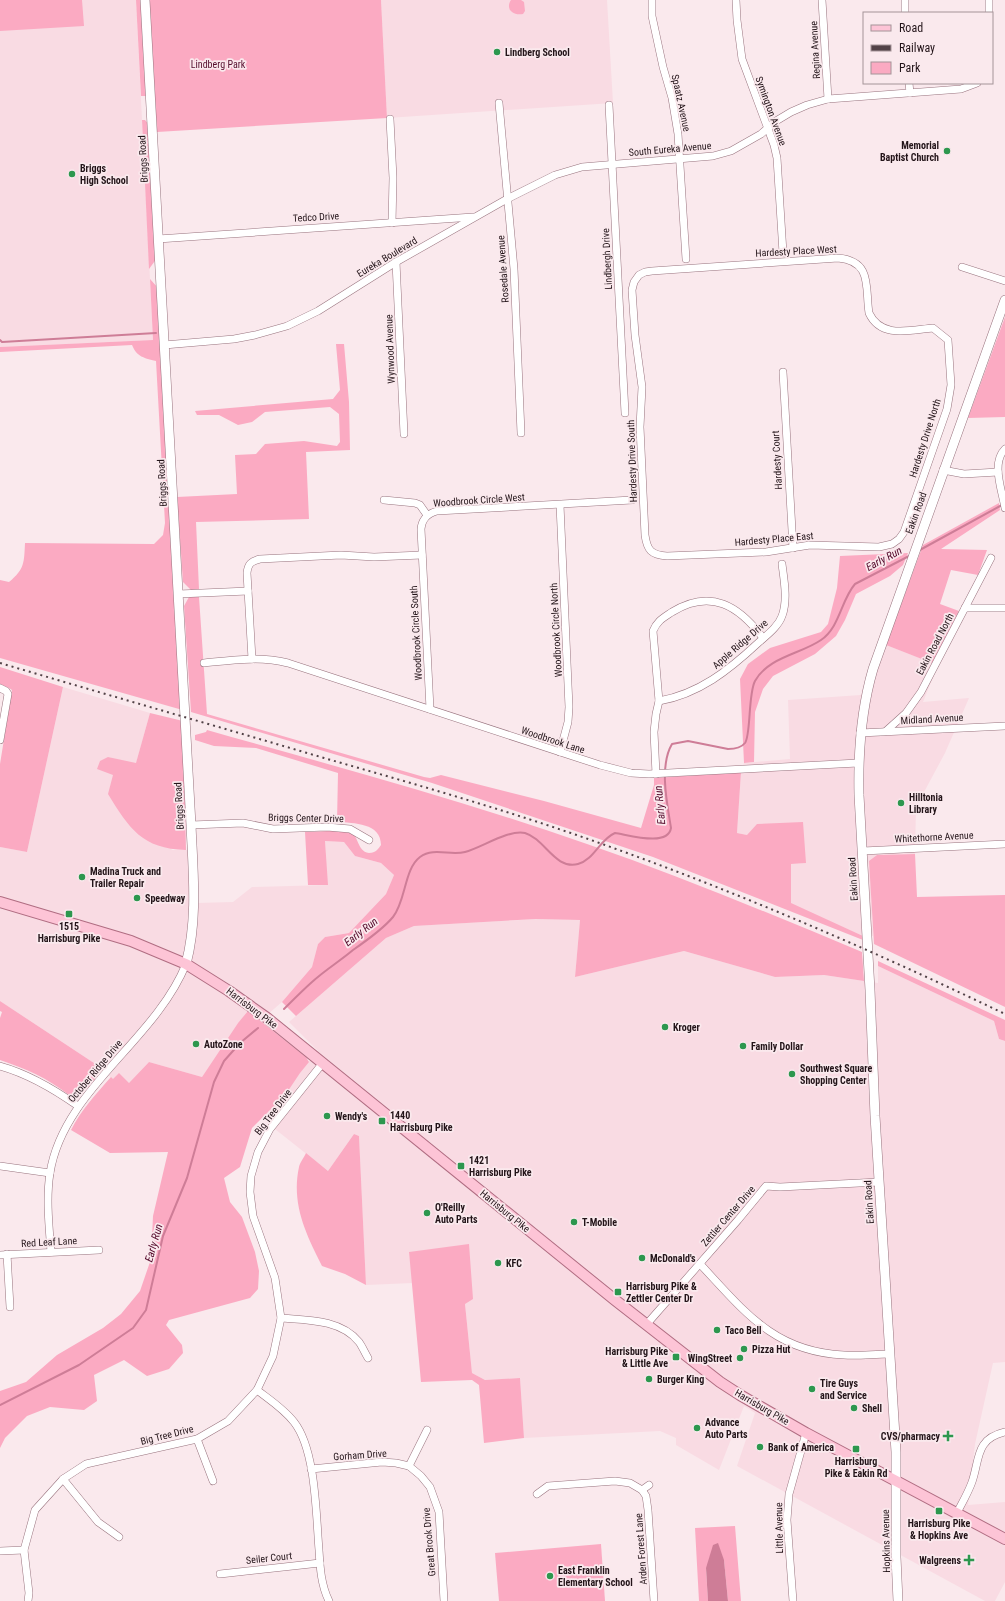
<svg xmlns="http://www.w3.org/2000/svg" width="1005" height="1601" font-family="'Roboto Condensed',sans-serif">
  <rect width="100%" height="100%" fill="#fae9ed"/>
  <g fill="#f9dbe3">
    <polygon points="0,0 136,0 153,340 0,347"/>
    <polygon points="381,0 607,0 613,103 387,118"/>
    <polygon points="878,642 938,665 923,702 969,698 945,753 916,807 915,854 877,855 870,861 873,936 863,936 791,904 791,864 806,863 747,835 737,833 741,772 744,763 790,759 788,700 861,695"/>
    <polygon points="63,687 150,713 136,764 108,757 113,775 172,850 193,850 196,903 233,902 252,887 327,885 325,841 344,842 355,856 381,863 394,875 386,894 349,933 325,937 318,944 312,967 282,1002 260,1021 248,1012 238,1023 202,1077 149,1062 129,1083 113,1080 103,1069 0,1001 0,847 27,852"/>
    <polygon points="537,919 580,920 575,977 684,951 775,977 824,975 878,983 878,966 994,1021 999,1039 1005,1041 1005,1362 993,1363 975,1444 968,1505 1005,1502 1005,1582 995,1601 985,1601 737,1466 755,1413 744,1406 719,1470 676,1445 676,1438 660,1431 524,1438 520,1378 485,1380 472,1373 465,1304 409,1252 413,1283 366,1285 359,1136 354,1134 328,1171 261,1118 286,1094 300,1072 318,1051 289,1022 386,938 414,926"/>
  </g>
  <g fill="#fbaac2">
    <polygon points="0,0 82,0 84,26 0,31"/>
    <polygon points="136,0 141,0 147,96 141,96"/>
    <polygon points="149,0 381,0 387,118 157,132"/>
    <path d="M 511,0 L 521,0 L 524,2 L 525,11 L 523,14 C 513,16 505,9 511,0 Z"/>
    <polygon points="142,120 145,120 149,125 157,258 149,269"/>
    <path d="M 150,279 L 158,288 L 182,708 L 179,709 L 0,658 L 0,580 L 9,582 C 25,569 24,562 25,543 L 154,544 L 163,535 L 165,523 L 156,361 C 144,358 137,357 132,345 L 0,352 L 0,347 L 153,340 Z"/>
    <polygon points="1005,317 1005,417 968,418"/>
    <polygon points="336,344 344,344 349,402 350,450 306,452 309,519 196,522 199,589 191,590 183,582 177,497 237,494 235,455 256,454 265,444 304,441 337,446 340,442 339,414 330,407 265,412 252,422 238,425 219,415 197,415 195,411 333,399 340,390"/>
    <polygon points="999,503 1000,510 941,549 987,550 978,575 951,570 940,604 959,611 932,663 886,645 923,545"/>
    <polygon points="908,553 903,565 890,576 856,594 845,620 836,636 815,654 773,676 763,689 755,712 754,762 744,763 740,679 748,664 770,648 821,632 828,624 837,588 840,556"/>
    <polygon points="189,597 199,597 207,714 424,777 430,778 441,775 544,801 641,828 654,785 654,778 741,772 737,833 747,835 757,824 803,822 806,863 791,864 791,903 863,936 863,940 653,857 432,783 191,712 184,606"/>
    <polygon points="0,667 63,687 27,852 0,847 0,764 12,690 9,688 0,685"/>
    <path d="M 150,713 L 183,721 L 186,850 C 142,849 129,828 108,794 L 113,775 L 97,769 L 100,761 L 108,757 L 136,763 Z"/>
    <path d="M 207,730 C 334,766 462,800 587,844 C 680,876 771,914 862,952 L 864,981 L 824,975 L 775,977 L 684,951 L 575,977 L 580,920 L 536,919 L 414,926 L 386,938 L 296,1016 L 282,1002 L 312,967 L 318,944 L 325,937 L 349,933 L 386,894 L 394,875 L 381,863 L 355,856 L 344,842 L 325,841 L 328,885 L 308,885 L 305,832 C 319,832 334,829 349,832 C 360,835 356,851 369,853 C 376,853 378,849 381,845 C 381,823 354,823 337,822 L 338,773 L 256,748 L 214,746 L 195,740 L 195,735 L 206,732 Z"/>
    <polygon points="915,854 917,897 1005,895 1005,1007 874,944 869,861 877,855"/>
    <polygon points="878,961 1005,1020 1005,1041 999,1039 994,1021 878,966"/>
    <path d="M 0,1001 L 103,1069 C 94,1079 84,1099 69,1095 C 47,1078 27,1069 0,1060 L 0,1018 L 2,1012 L 0,1011 Z"/>
    <path d="M 248,1011 L 306,1057 L 309,1062 L 300,1073 L 286,1094 L 252,1128 L 240,1167 L 224,1178 L 230,1202 L 242,1217 L 255,1252 L 259,1271 L 258,1289 L 250,1298 L 169,1320 L 166,1325 L 182,1345 L 183,1353 L 169,1369 L 147,1376 L 124,1360 L 94,1375 L 97,1401 L 84,1410 L 50,1407 L 27,1416 L 5,1438 L 0,1448 L 0,1391 L 26,1382 L 57,1355 L 103,1328 L 121,1314 L 140,1291 L 151,1259 L 153,1216 L 168,1152 L 110,1153 L 71,1130 C 81,1110 96,1094 111,1077 L 113,1079 L 119,1073 L 129,1083 L 149,1062 L 202,1077 L 238,1023 Z"/>
    <path d="M 354,1134 L 359,1136 L 366,1285 L 345,1274 L 322,1266 C 306,1234 291,1204 299,1167 C 300,1162 304,1158 306,1153 L 328,1171 Z"/>
    <polygon points="469,1244 473,1299 465,1304 472,1373 485,1380 520,1378 524,1438 484,1443 479,1385 472,1380 421,1382 409,1252"/>
    <polygon points="735,1526 741,1601 728,1601 724,1560 706,1568 708,1601 699,1601 695,1528"/>
    <polygon points="601,1544 605,1601 499,1601 495,1553"/>
  </g>
  <polygon fill="#ce7d97" points="718,1543 724,1560 728,1601 708,1601 706,1568 713,1545"/>
  <g fill="none" stroke-linecap="round" stroke-linejoin="round">
    <g stroke="#ce7d97" stroke-width="2">
      <polyline points="0,340 2,342 156,333"/>
      <polyline points="918,551 1002,505"/>
      <path d="M 284,1009 C 293,1000 303,990 312,982 C 325,970 340,961 353,950 C 366,941 383,929 393,917 C 406,901 404,869 420,857 C 434,847 450,856 465,852 C 481,848 509,829 525,833 C 545,839 555,870 578,864 C 594,860 600,839 615,833 C 629,835 668,847 671,828 C 667,803 659,766 672,744 L 688,741 L 728,749 C 734,749 741,748 745,743 C 751,735 748,694 755,681 C 768,657 801,654 821,640 C 840,627 841,600 855,584 L 911,555"/>
      <polyline points="0,1405 79,1365 133,1328 146,1310 163,1236 187,1178 214,1082 224,1061 240,1043 258,1028"/>
    </g>
    <g stroke="#98737e" stroke-width="8">
      <g id="street">
        <polyline points="652,0 652,16 663,67 672,98 678,134 686,259"/>
        <polyline points="736,0 737,20 742,59 774,145 777,158 783,253"/>
        <polyline points="822,0 828,99"/>
        <polyline points="905,0 905,13"/>
        <polyline points="989,0 989,13"/>
        <polyline points="909,83 910,93"/>
        <polyline points="499,103 514,269 521,433"/>
        <polyline points="609,105 625,413"/>
        <polyline points="390,119 393,178 392,223"/>
        <polyline points="158,239 473,217"/>
        <path d="M 838,258 C 873,261 865,288 869,313 C 881,339 910,330 933,328 L 948,340 L 951,385 L 947,409 L 904,532 L 899,539 L 892,544 L 879,547 L 810,545 L 766,552 L 667,556 C 651,555 647,550 645,535 L 640,427 L 642,387 L 635,335 L 632,290 L 634,282 L 639,275 L 645,272 L 652,271 Z"/>
        <polyline points="396,262 404,434"/>
        <polyline points="962,267 1005,281"/>
        <polyline points="164,345 234,339 255,335 287,326 318,311 396,262 507,199 555,175 582,167 713,156 731,151 761,134 776,121 791,112 807,105 828,99 961,89 977,83"/>
        <polyline points="783,372 793,548"/>
        <path d="M 1005,449 C 991,463 1002,490 1005,508"/>
        <polyline points="943,470 964,474 998,472"/>
        <polyline points="384,500 415,503 420,505 427,515"/>
        <polyline points="560,505 569,707 568,722 560,752"/>
        <polyline points="179,594 248,591"/>
        <polyline points="965,608 1005,608"/>
        <path d="M 252,659 L 247,573 C 248,564 251,561 260,559 L 341,555 L 374,557 L 422,555"/>
        <path d="M 204,663 C 233,660 260,656 288,663 L 600,765 L 631,773 L 649,774 L 858,763"/>
        <polyline points="0,688 6,691 8,694 0,740"/>
        <path d="M 659,701 C 699,694 729,670 758,643 C 767,635 778,627 782,616 C 788,600 784,580 782,564"/>
        <path d="M 430,709 L 421,529 C 422,519 427,514 437,511 L 632,500"/>
        <polyline points="886,731 906,713 921,692 991,558"/>
        <polyline points="860,733 1005,726"/>
        <path d="M 656,774 L 654,732 L 656,714 L 659,701 L 653,631 C 657,621 663,618 672,612 C 711,588 739,606 763,638"/>
        <polyline points="191,825 243,823 273,829 327,827 350,829 369,840"/>
        <polyline points="863,851 1005,844"/>
        <path d="M 0,1066 C 29,1074 54,1089 78,1106"/>
        <polyline points="0,1166 50,1173"/>
        <path d="M 51,1252 C 49,1226 46,1198 50,1173 C 63,1090 155,1041 186,964"/>
        <polyline points="7,1254 10,1307"/>
        <polyline points="0,1255 99,1250"/>
        <path d="M 700,1264 C 744,1311 774,1352 844,1355 C 859,1356 874,1354 889,1354"/>
        <path d="M 281,1318 C 306,1320 341,1319 359,1342 C 362,1346 365,1353 368,1358"/>
        <polyline points="646,1325 738,1220 766,1186 780,1187 879,1182"/>
        <path d="M 257,1390 C 270,1400 284,1409 294,1422 C 316,1450 316,1515 319,1550 C 320,1567 321,1585 329,1601"/>
        <polyline points="197,1439 213,1481"/>
        <polyline points="409,1466 427,1430"/>
        <polyline points="311,1469 382,1462 396,1463 409,1466 421,1476 430,1487 439,1512 444,1601"/>
        <polyline points="63,1479 98,1522 119,1537"/>
        <polyline points="642,1490 649,1485"/>
        <polyline points="537,1494 548,1486 615,1481 630,1483 642,1490 646,1496 648,1510 654,1601"/>
        <path d="M 957,1513 C 962,1503 968,1493 972,1482 C 980,1459 975,1439 1005,1432"/>
        <polyline points="0,1551 24,1550"/>
        <polyline points="220,1574 320,1563"/>
        <polyline points="28,1601 29,1593 24,1550 35,1510 63,1479 86,1464 197,1439 228,1421 257,1390 273,1356 281,1318 275,1278 253,1216 250,1192 251,1176 258,1152 270,1129 322,1064"/>
        <polyline points="793,1601 787,1520 789,1494 806,1433"/>
      </g>
    </g>
    <g stroke="#98737e" stroke-width="10">
      <g id="secondary">
        <path d="M 145,0 L 191,825 C 193,871 198,919 186,964"/>
        <path d="M 898,1601 L 896,1557 L 896,1452 L 875,1116 L 870,990 L 859,795 C 858,752 861,710 873,669 L 1005,300"/>
      </g>
    </g>
    <g stroke="#b06d82" stroke-width="12">
      <polyline id="primary" points="0,902 131,941 186,964 229,991 267,1018 615,1300 720,1382 740,1395 806,1433 1005,1539"/>
    </g>
    <use href="#street" stroke="#fff" stroke-width="7"/>
    <use href="#secondary" stroke="#fff" stroke-width="9"/>
    <use href="#primary" stroke="#fdc4d6" stroke-width="10"/>
    <path stroke="#524247" stroke-width="2" stroke-dasharray="2 4" stroke-linecap="butt" d="M 0,663 C 108,695 216,726 324,758 C 418,785 513,812 605,845 C 742,894 874,951 1005,1014"/>
  </g>
  <g fill="#2d974e" stroke="#fae9ed" stroke-width="1.5">
    <circle cx="497" cy="52" r="4"/>
    <circle cx="947" cy="151" r="4"/>
    <circle cx="72" cy="174" r="4"/>
    <circle cx="901" cy="803" r="4"/>
    <circle cx="82" cy="877" r="4"/>
    <circle cx="137" cy="898" r="4"/>
    <rect x="65" y="910" width="8" height="8" rx="2"/>
    <circle cx="665" cy="1027" r="4"/>
    <circle cx="196" cy="1044" r="4"/>
    <circle cx="743" cy="1046" r="4"/>
    <circle cx="792" cy="1074" r="4"/>
    <circle cx="327" cy="1116" r="4"/>
    <rect x="378" y="1117" width="8" height="8" rx="2"/>
    <rect x="457" y="1162" width="8" height="8" rx="2"/>
    <circle cx="427" cy="1213" r="4"/>
    <circle cx="574" cy="1222" r="4"/>
    <circle cx="642" cy="1258" r="4"/>
    <circle cx="498" cy="1263" r="4"/>
    <rect x="614" y="1288" width="8" height="8" rx="2"/>
    <circle cx="717" cy="1330" r="4"/>
    <circle cx="744" cy="1349" r="4"/>
    <rect x="672" y="1353" width="8" height="8" rx="2"/>
    <circle cx="740" cy="1358" r="4"/>
    <circle cx="649" cy="1379" r="4"/>
    <circle cx="812" cy="1389" r="4"/>
    <circle cx="854" cy="1408" r="4"/>
    <circle cx="697" cy="1428" r="4"/>
    <path d="M946 1430h4v4h4v4h-4v4h-4v-4h-4v-4h4z"/>
    <circle cx="760" cy="1447" r="4"/>
    <rect x="852" y="1445" width="8" height="8" rx="2"/>
    <rect x="935" y="1507" width="8" height="8" rx="2"/>
    <path d="M967 1554h4v4h4v4h-4v4h-4v-4h-4v-4h4z"/>
    <circle cx="550" cy="1576" r="4"/>
  </g>
  <g text-anchor="middle" dominant-baseline="central" stroke-width="3.5" stroke-linejoin="round" paint-order="stroke">
    <g font-size="10" fill="#231419" stroke="#fae9ed">
      <text transform="translate(815 50) rotate(-93)">Regina Avenue</text>
      <text transform="translate(681 103) rotate(78)">Spaatz Avenue</text>
      <text transform="translate(771 111) rotate(70)">Symington Avenue</text>
      <text transform="translate(670 149) rotate(-5)">South Eureka Avenue</text>
      <text transform="translate(143 159) rotate(-93)">Briggs Road</text>
      <text transform="translate(316 217) rotate(-3)">Tedco Drive</text>
      <text transform="translate(796 251) rotate(-3)">Hardesty Place West</text>
      <text transform="translate(387 257) rotate(-31)">Eureka Boulevard</text>
      <text transform="translate(607 259) rotate(-93)">Lindbergh Drive</text>
      <text transform="translate(503 269) rotate(-94)">Rosedale Avenue</text>
      <text transform="translate(390 349) rotate(-92)">Wynwood Avenue</text>
      <text transform="translate(925 438) rotate(-72)">Hardesty Drive North</text>
      <text transform="translate(777 460) rotate(-93)">Hardesty Court</text>
      <text transform="translate(632 461) rotate(-92)">Hardesty Drive South</text>
      <text transform="translate(162 483) rotate(-93)">Briggs Road</text>
      <text transform="translate(479 500) rotate(-4)">Woodbrook Circle West</text>
      <text transform="translate(916 513) rotate(-70)">Eakin Road</text>
      <text transform="translate(774 539) rotate(-5)">Hardesty Place East</text>
      <text transform="translate(556 630) rotate(-93)">Woodbrook Circle North</text>
      <text transform="translate(416 633) rotate(-93)">Woodbrook Circle South</text>
      <text transform="translate(740 644) rotate(-41)">Apple Ridge Drive</text>
      <text transform="translate(935 644) rotate(-62)">Eakin Road North</text>
      <text transform="translate(932 719) rotate(-3)">Midland Avenue</text>
      <text transform="translate(553 740) rotate(18)">Woodbrook Lane</text>
      <text transform="translate(179 806) rotate(-93)">Briggs Road</text>
      <text transform="translate(306 818) rotate(1)">Briggs Center Drive</text>
      <text transform="translate(934 837) rotate(-3)">Whitethorne Avenue</text>
      <text transform="translate(853 879) rotate(-93)">Eakin Road</text>
      <text transform="translate(252 1008) rotate(37)">Harrisburg Pike</text>
      <text transform="translate(95 1071) rotate(-50)">October Ridge Drive</text>
      <text transform="translate(273 1112) rotate(-53)">Big Tree Drive</text>
      <text transform="translate(869 1202) rotate(-93)">Eakin Road</text>
      <text transform="translate(505 1211) rotate(39)">Harrisburg Pike</text>
      <text transform="translate(728 1216) rotate(-49)">Zettler Center Drive</text>
      <text transform="translate(49 1242) rotate(-3)">Red Leaf Lane</text>
      <text transform="translate(762 1407) rotate(30)">Harrisburg Pike</text>
      <text transform="translate(167 1435) rotate(-14)">Big Tree Drive</text>
      <text transform="translate(360 1455) rotate(-4)">Gorham Drive</text>
      <text transform="translate(779 1528) rotate(-91)">Little Avenue</text>
      <text transform="translate(886 1541) rotate(-91)">Hopkins Avenue</text>
      <text transform="translate(429 1542) rotate(-95)">Great Brook Drive</text>
      <text transform="translate(641 1549) rotate(-94)">Arden Forest Lane</text>
      <text transform="translate(269 1558) rotate(-6)">Seiler Court</text>
    </g>
    <g font-size="10" font-weight="bold" fill="#231419" stroke="#fae9ed" text-anchor="start">
      <text x="505" y="52">Lindberg School</text>
      <text x="939" y="145" text-anchor="end">Memorial<tspan x="939" dy="12">Baptist Church</tspan></text>
      <text x="80" y="168">Briggs<tspan x="80" dy="12">High School</tspan></text>
      <text x="909" y="797">Hilltonia<tspan x="909" dy="12">Library</tspan></text>
      <text x="90" y="871">Madina Truck and<tspan x="90" dy="12">Trailer Repair</tspan></text>
      <text x="145" y="898">Speedway</text>
      <text x="69" y="926" text-anchor="middle">1515<tspan x="69" dy="12">Harrisburg Pike</tspan></text>
      <text x="673" y="1027">Kroger</text>
      <text x="204" y="1044">AutoZone</text>
      <text x="751" y="1046">Family Dollar</text>
      <text x="800" y="1068">Southwest Square<tspan x="800" dy="12">Shopping Center</tspan></text>
      <text x="390" y="1115">1440<tspan x="390" dy="12">Harrisburg Pike</tspan></text>
      <text x="335" y="1116">Wendy's</text>
      <text x="469" y="1160">1421<tspan x="469" dy="12">Harrisburg Pike</tspan></text>
      <text x="435" y="1207">O'Reilly<tspan x="435" dy="12">Auto Parts</tspan></text>
      <text x="582" y="1222">T-Mobile</text>
      <text x="650" y="1258">McDonald's</text>
      <text x="506" y="1263">KFC</text>
      <text x="626" y="1286">Harrisburg Pike &amp;<tspan x="626" dy="12">Zettler Center Dr</tspan></text>
      <text x="725" y="1330">Taco Bell</text>
      <text x="752" y="1349">Pizza Hut</text>
      <text x="668" y="1351" text-anchor="end">Harrisburg Pike<tspan x="668" dy="12">&amp; Little Ave</tspan></text>
      <text x="732" y="1358" text-anchor="end">WingStreet</text>
      <text x="657" y="1379">Burger King</text>
      <text x="820" y="1383">Tire Guys<tspan x="820" dy="12">and Service</tspan></text>
      <text x="862" y="1408">Shell</text>
      <text x="705" y="1422">Advance<tspan x="705" dy="12">Auto Parts</tspan></text>
      <text x="940" y="1436" text-anchor="end">CVS/pharmacy</text>
      <text x="768" y="1447">Bank of America</text>
      <text x="856" y="1461" text-anchor="middle">Harrisburg<tspan x="856" dy="12">Pike &amp; Eakin Rd</tspan></text>
      <text x="939" y="1523" text-anchor="middle">Harrisburg Pike<tspan x="939" dy="12">&amp; Hopkins Ave</tspan></text>
      <text x="961" y="1560" text-anchor="end">Walgreens</text>
      <text x="558" y="1570">East Franklin<tspan x="558" dy="12">Elementary School</tspan></text>
    </g>
    <g font-size="10" fill="#560d2d" stroke="#fae9ed">
      <text x="218" y="64">Lindberg Park</text>
    </g>
    <g font-size="11" font-style="italic" fill="#53092a" stroke="#fae9ed">
      <text transform="translate(884 559) rotate(-28)">Early Run</text>
      <text transform="translate(660 805) rotate(-95)">Early Run</text>
      <text transform="translate(361 932) rotate(-38)">Early Run</text>
      <text transform="translate(154 1243) rotate(-74)">Early Run</text>
    </g>
  </g>
  <rect x="863" y="12" width="130" height="72" fill="#fae9ed" stroke="#a49498"/>
  <rect x="871" y="25" width="20" height="6" fill="#fdc4d6" stroke="#a49498"/>
  <text x="899" y="32" font-size="12" fill="#231419">Road</text>
  <rect x="871" y="45" width="20" height="6" fill="#524247" stroke="#a49498"/>
  <text x="899" y="52" font-size="12" fill="#231419">Railway</text>
  <rect x="871" y="62" width="20" height="12" fill="#fbaac2" stroke="#a49498"/>
  <text x="899" y="72" font-size="12" fill="#231419">Park</text>
</svg>
